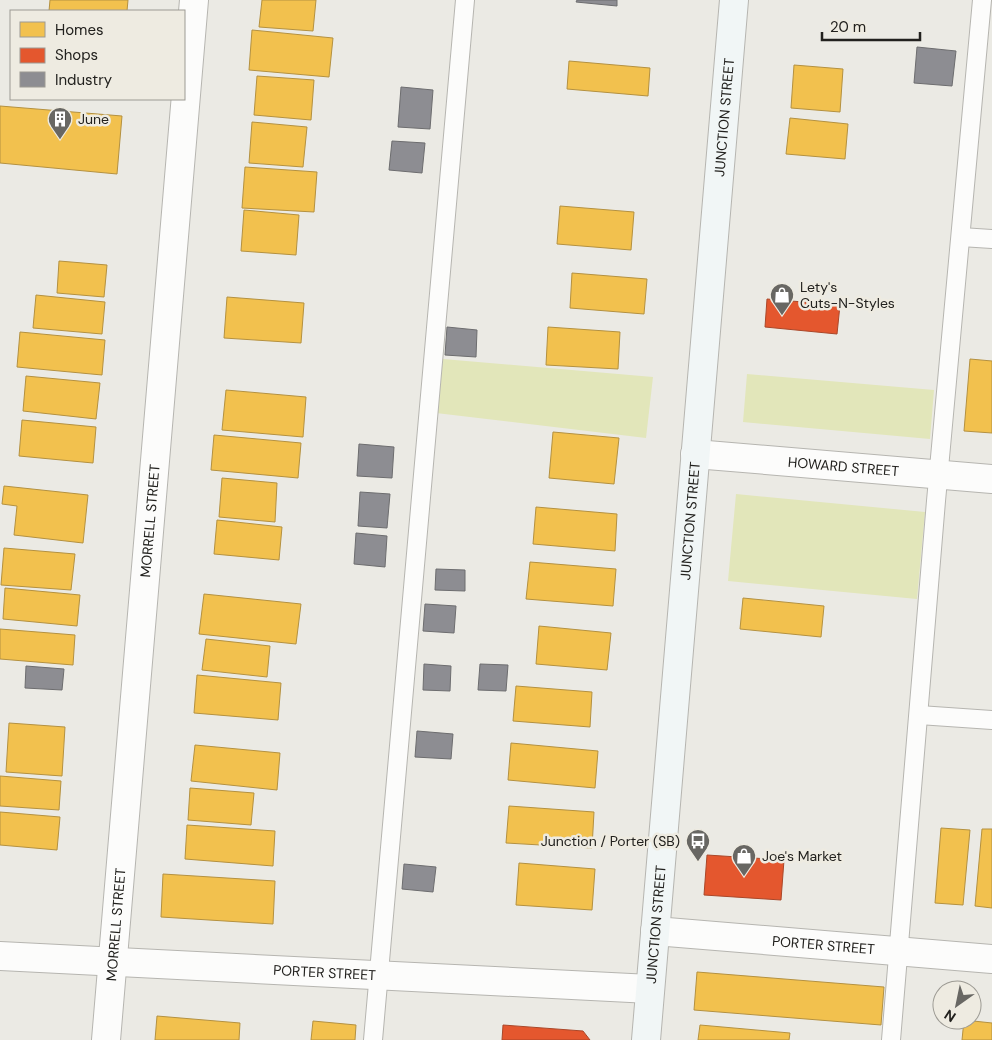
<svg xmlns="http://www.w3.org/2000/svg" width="992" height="1040" font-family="'DM Sans',sans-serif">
  <rect width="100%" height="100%" fill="#ebeae4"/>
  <g fill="#e2e6ba">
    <polygon points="443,359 653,377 646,438 436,413"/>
    <polygon points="747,374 934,390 930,439 743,422"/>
    <polygon points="736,494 925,512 917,599 728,581"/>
  </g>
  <g fill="#f2c14e" stroke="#b49140">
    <polygon points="50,0 128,0 127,11 49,11"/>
    <polygon points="262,0 316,0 313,31 259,27"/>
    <polygon points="252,30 333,38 329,77 249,70"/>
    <polygon points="569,61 650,68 648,96 567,89"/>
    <polygon points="794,65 843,69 840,112 791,108"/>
    <polygon points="257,76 314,80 311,120 254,115"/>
    <polygon points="0,106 122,116 117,174 0,163"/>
    <polygon points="790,118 848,124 845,159 786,154"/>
    <polygon points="252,122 307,127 303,167 249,163"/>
    <polygon points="245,167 317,172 314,212 242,208"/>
    <polygon points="560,206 634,212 631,250 557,244"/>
    <polygon points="244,210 299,215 296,255 241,251"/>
    <polygon points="59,261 107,265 104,297 57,293"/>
    <polygon points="572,273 647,279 644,314 570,308"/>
    <polygon points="36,295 105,302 102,334 33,328"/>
    <polygon points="227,297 304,303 301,343 224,338"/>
    <polygon points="548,327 620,332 618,369 546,365"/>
    <polygon points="20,332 105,340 102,375 17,367"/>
    <polygon points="970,359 992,361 992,433 964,431"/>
    <polygon points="26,376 100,383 96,419 23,411"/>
    <polygon points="226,390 306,397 303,437 222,430"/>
    <polygon points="22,420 96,427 93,463 19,456"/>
    <polygon points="553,432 619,438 614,484 549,478"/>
    <polygon points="214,435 301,443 298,478 211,470"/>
    <polygon points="222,478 277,483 275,522 219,517"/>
    <polygon points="4,486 88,495 83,543 14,535 17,506 2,504"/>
    <polygon points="536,507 617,514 615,551 533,544"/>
    <polygon points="217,520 282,527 279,560 214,554"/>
    <polygon points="4,548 75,554 71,590 1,585"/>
    <polygon points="530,562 616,569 613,606 526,599"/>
    <polygon points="5,588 80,595 77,626 3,619"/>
    <polygon points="204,594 301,604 296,644 199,634"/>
    <polygon points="743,598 824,606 821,637 740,629"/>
    <polygon points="539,626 611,633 607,670 536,664"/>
    <polygon points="0,629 75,635 73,665 0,659"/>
    <polygon points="206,639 270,646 267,677 202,670"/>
    <polygon points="197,675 281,683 278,720 194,713"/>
    <polygon points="516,686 592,692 590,727 513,721"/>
    <polygon points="9,723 65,727 62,776 6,772"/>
    <polygon points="511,743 598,751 595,788 508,780"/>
    <polygon points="195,745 280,753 277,790 191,781"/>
    <polygon points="0,776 61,781 59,810 0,806"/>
    <polygon points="190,788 254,793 251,825 188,820"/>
    <polygon points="509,806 594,812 592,848 506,843"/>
    <polygon points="0,812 60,817 57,850 0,845"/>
    <polygon points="187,825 275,831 273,866 185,859"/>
    <polygon points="941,828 970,830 963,905 935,903"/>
    <polygon points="982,829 992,829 992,908 975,906"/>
    <polygon points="519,863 595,869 592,910 516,905"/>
    <polygon points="163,874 275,881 273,924 161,917"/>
    <polygon points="697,972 884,987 881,1025 694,1010"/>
    <polygon points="157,1016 240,1023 239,1040 155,1040"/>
    <polygon points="964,1020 992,1023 992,1040 962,1040"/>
    <polygon points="313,1021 356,1025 355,1040 311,1040"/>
    <polygon points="700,1025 790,1033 789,1040 698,1040"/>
  </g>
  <g fill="#e4572e" stroke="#aa4729">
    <polygon points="767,299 840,305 837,334 765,327"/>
    <polygon points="707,855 784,860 781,900 704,895"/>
    <polygon points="503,1025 583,1031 590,1040 502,1040"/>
  </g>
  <g fill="#8d8d92" stroke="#6d6d6f">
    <polygon points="577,0 617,0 617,6 576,2"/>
    <polygon points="917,47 956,51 952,86 914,83"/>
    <polygon points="401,87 433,90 430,129 398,127"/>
    <polygon points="392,141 425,143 422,173 389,170"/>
    <polygon points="447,327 477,330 476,357 445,355"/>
    <polygon points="359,444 394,447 392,478 357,476"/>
    <polygon points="360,492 390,494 387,528 358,526"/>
    <polygon points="356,533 387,536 385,567 354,564"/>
    <polygon points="436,569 465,570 465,591 435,590"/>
    <polygon points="425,604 456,606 454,633 423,631"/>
    <polygon points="424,664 451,666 450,691 423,690"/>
    <polygon points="480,664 508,665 506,691 478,690"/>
    <polygon points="26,666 64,669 62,690 25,688"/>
    <polygon points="417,731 453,734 451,759 415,757"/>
    <polygon points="404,864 436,867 433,892 402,889"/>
  </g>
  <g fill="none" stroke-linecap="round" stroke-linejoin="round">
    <g stroke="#b6b5b0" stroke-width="20">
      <g id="lane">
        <polyline points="961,237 992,239"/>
        <polyline points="919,715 992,720"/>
        <polyline points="373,1040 465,0"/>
        <polyline points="891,1040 936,501 982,0"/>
      </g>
    </g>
    <g stroke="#b6b5b0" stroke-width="30">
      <g id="street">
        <path id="s1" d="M 695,454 L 992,479"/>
        <path id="s2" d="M 655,931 L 992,959"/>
        <path id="s3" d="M 0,956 L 650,989"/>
        <path id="s4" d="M 106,1040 L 194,0"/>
      </g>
    </g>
    <g stroke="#b6b5b0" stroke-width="30">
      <g id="secondary">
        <path id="s5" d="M 646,1040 L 734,0"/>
      </g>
    </g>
    <use href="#lane" stroke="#fcfcfb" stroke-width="18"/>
    <use href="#street" stroke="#fcfcfb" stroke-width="28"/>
    <use href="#secondary" stroke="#f1f6f6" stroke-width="28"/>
  </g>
  <defs>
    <g id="building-pin" transform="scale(1.25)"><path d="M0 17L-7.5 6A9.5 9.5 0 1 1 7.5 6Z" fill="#686763" stroke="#eeebe1"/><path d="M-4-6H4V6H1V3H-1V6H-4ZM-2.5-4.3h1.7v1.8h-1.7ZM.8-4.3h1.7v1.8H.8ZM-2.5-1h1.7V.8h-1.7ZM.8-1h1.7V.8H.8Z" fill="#fff"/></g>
    <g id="shop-pin" transform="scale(1.25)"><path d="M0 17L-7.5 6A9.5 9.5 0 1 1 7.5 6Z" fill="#686763" stroke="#eeebe1"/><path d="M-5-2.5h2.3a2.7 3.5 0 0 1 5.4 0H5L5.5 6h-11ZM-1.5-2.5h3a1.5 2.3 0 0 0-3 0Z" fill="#fff"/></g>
    <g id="bus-pin" transform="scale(1.25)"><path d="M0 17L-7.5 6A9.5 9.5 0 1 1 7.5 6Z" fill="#686763" stroke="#eeebe1"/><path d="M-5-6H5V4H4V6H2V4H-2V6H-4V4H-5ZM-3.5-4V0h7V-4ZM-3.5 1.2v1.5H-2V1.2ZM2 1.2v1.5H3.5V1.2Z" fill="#fff"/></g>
  </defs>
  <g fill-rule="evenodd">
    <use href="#building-pin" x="60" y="119"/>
    <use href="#shop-pin" x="782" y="295"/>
    <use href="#bus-pin" x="698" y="841"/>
    <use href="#shop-pin" x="744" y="856"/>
  </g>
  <g text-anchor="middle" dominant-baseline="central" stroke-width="5" stroke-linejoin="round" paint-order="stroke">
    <g font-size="14" fill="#22211e" stroke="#eeebe1">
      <text stroke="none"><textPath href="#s5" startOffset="926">JUNCTION STREET</textPath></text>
      <text stroke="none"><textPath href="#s1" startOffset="149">HOWARD STREET</textPath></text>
      <text stroke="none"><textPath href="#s4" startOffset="521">MORRELL STREET</textPath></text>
      <text stroke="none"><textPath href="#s5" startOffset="521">JUNCTION STREET</textPath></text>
      <text stroke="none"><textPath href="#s4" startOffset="116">MORRELL STREET</textPath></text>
      <text stroke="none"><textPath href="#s5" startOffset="116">JUNCTION STREET</textPath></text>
      <text stroke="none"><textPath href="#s2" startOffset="169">PORTER STREET</textPath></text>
      <text stroke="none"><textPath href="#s3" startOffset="325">PORTER STREET</textPath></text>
    </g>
    <g font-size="14" fill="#22211e" stroke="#eeebe1" text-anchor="start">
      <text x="78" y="119">June</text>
      <text x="800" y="287">Lety's<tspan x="800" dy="16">Cuts-N-Styles</tspan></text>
      <text x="680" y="841" text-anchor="end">Junction / Porter (SB)</text>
      <text x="762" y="856">Joe's Market</text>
    </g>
  </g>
  <rect x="10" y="10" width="175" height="90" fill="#eeebe1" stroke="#9c9a93"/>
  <rect x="20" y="22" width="25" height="15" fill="#f2c14e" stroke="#9c9a93"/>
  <text x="55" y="35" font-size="15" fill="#22211e">Homes</text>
  <rect x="20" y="48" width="25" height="15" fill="#e4572e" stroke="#9c9a93"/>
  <text x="55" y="60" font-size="15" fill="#22211e">Shops</text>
  <rect x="20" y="72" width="25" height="15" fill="#8d8d92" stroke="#9c9a93"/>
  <text x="55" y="85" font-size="15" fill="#22211e">Industry</text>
  <g transform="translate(957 1005) rotate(213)"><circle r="24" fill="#eeebe1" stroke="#9c9a93"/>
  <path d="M0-4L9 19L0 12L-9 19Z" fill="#686763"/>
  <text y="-8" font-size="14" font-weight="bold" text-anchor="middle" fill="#22211e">N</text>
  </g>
  <path d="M822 32v8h98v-8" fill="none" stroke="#22211e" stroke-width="2.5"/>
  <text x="830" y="32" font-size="15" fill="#22211e" stroke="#eeebe1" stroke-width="4" paint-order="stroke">20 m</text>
</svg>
